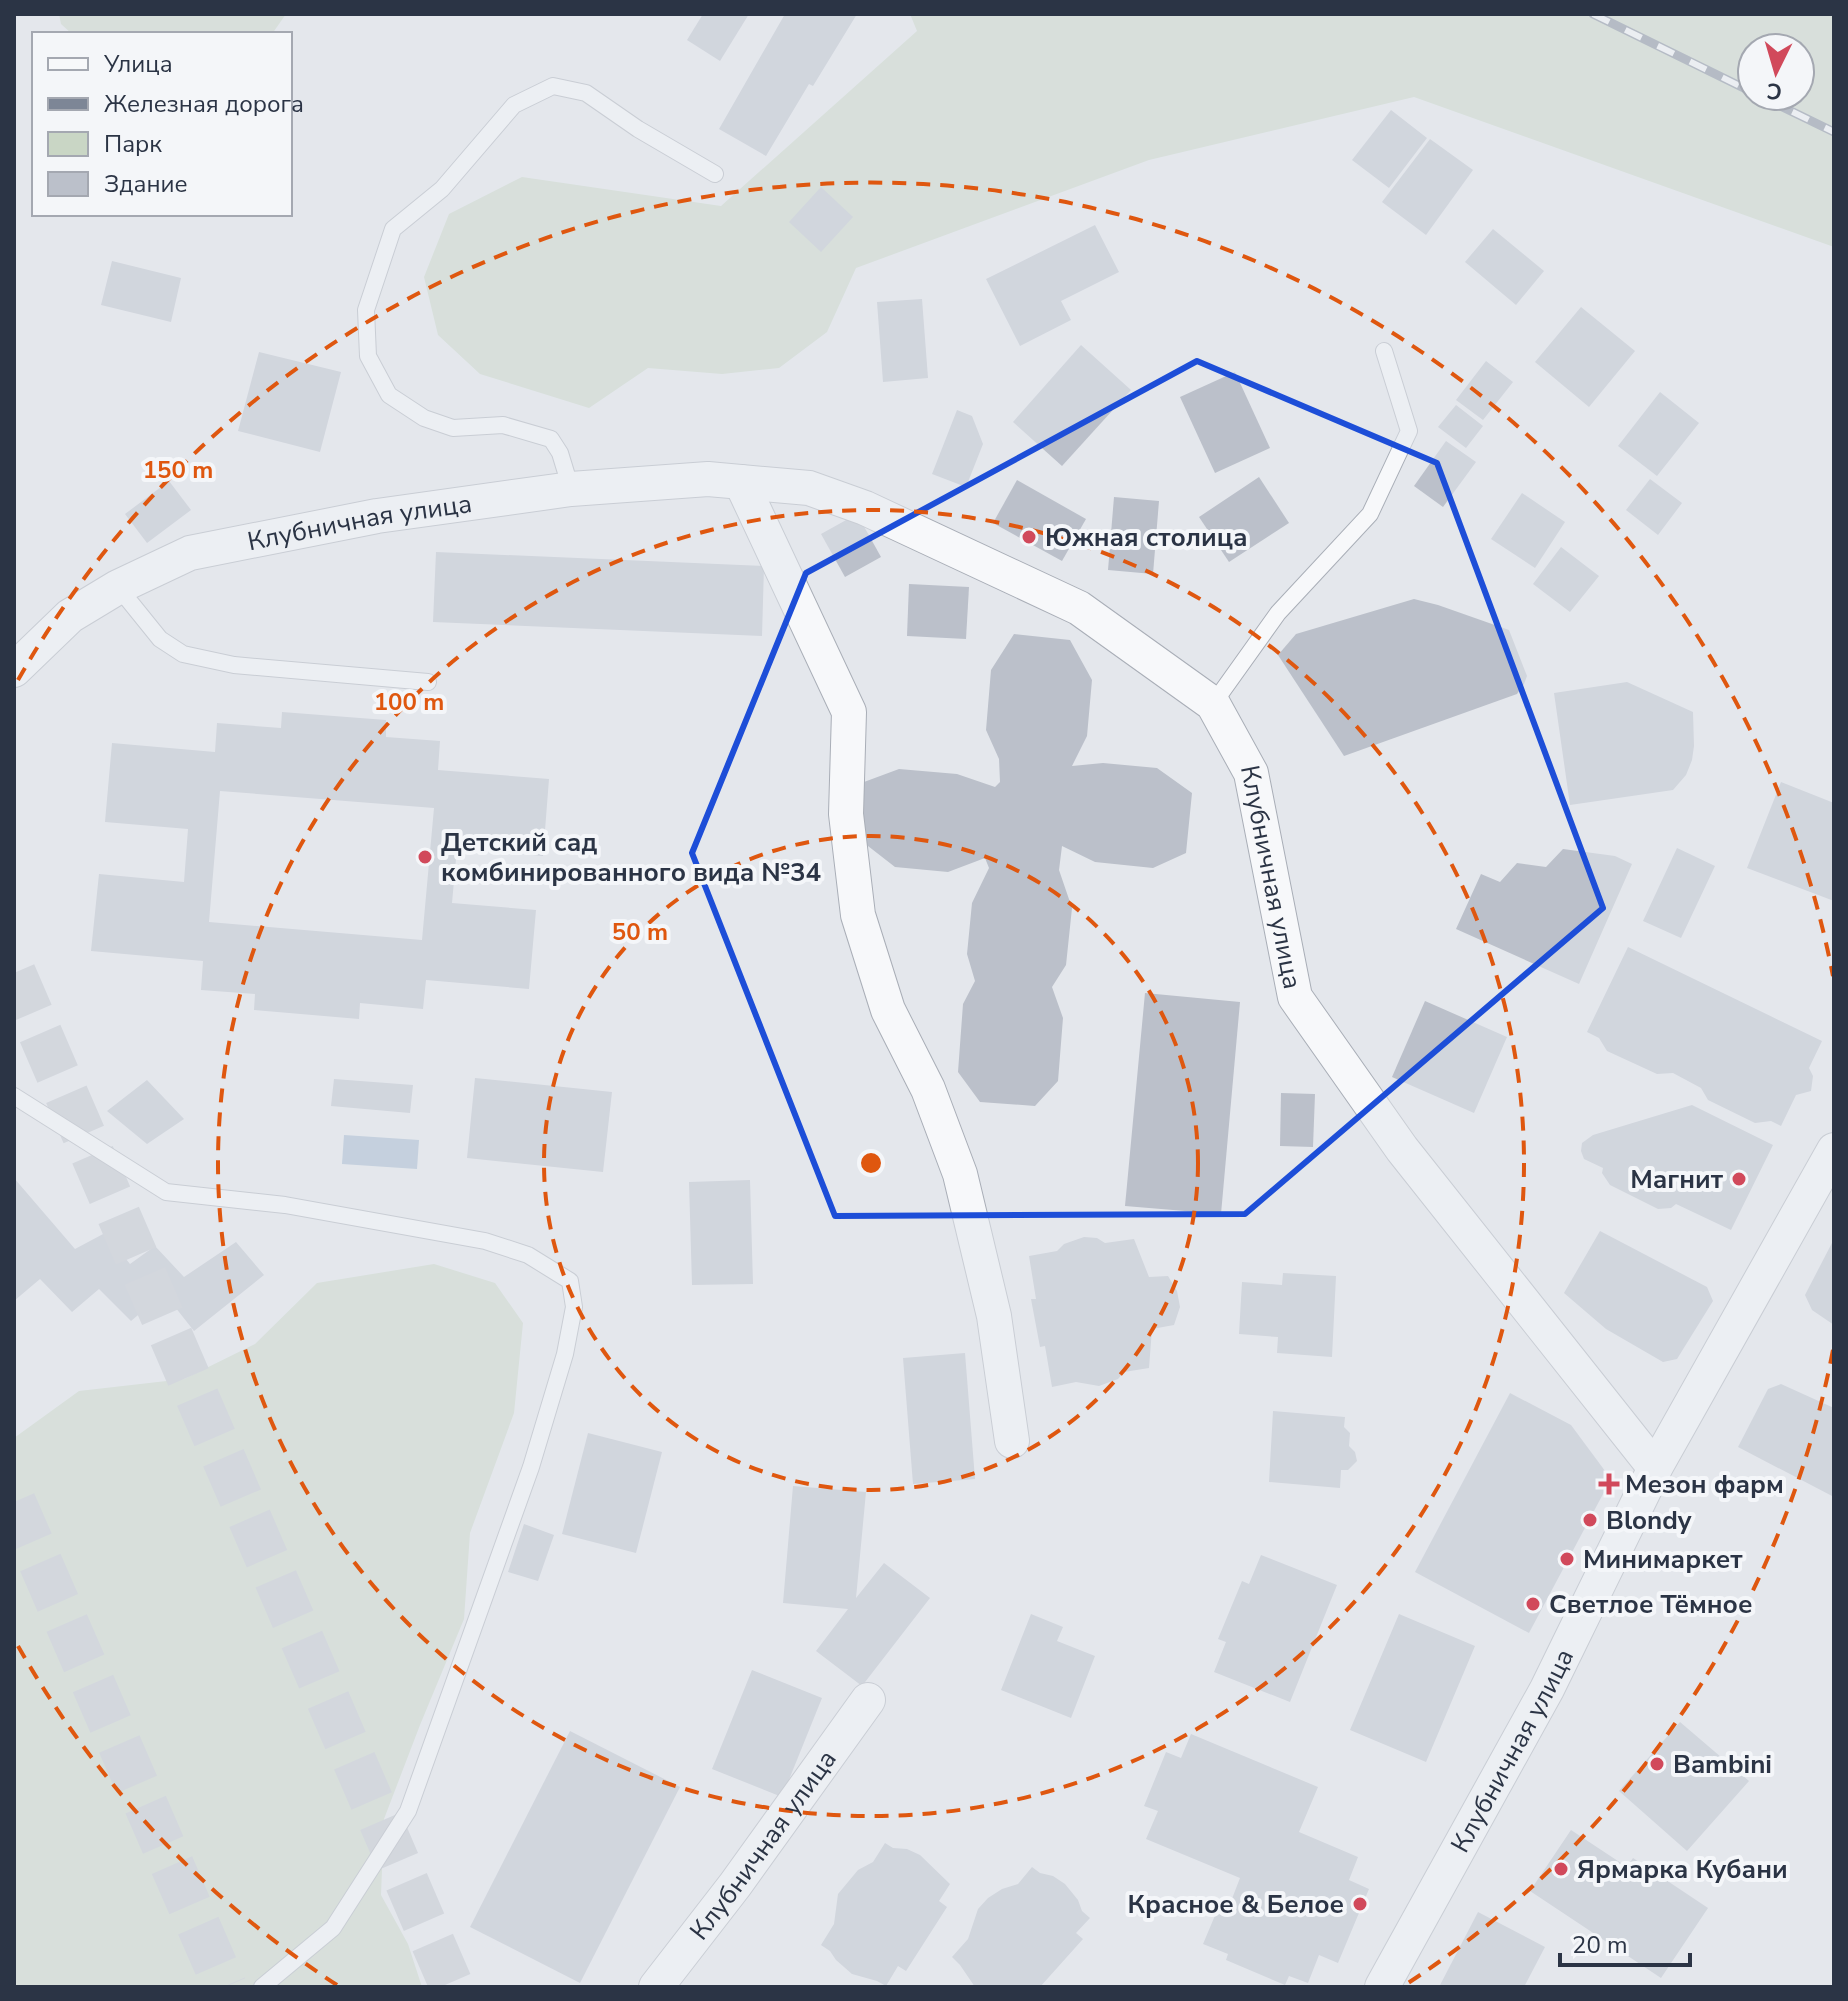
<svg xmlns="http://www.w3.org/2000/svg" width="1848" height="2001" font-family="'Nunito Sans',sans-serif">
  <rect width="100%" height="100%" fill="#e4e7ec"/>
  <g fill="#c9d6c5" fill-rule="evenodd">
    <polygon points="59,14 286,14 272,34 72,34 61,24"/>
    <path d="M 910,14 L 1834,14 L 1834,247 L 1414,97 L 1149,160 L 856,268 L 827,332 L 779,368 L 722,374 L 648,368 L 589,408 L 480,374 L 438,335 L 424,277 L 449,214 L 522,177 L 721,206 L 917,31 ZM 1752,48 L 1800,48 L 1800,96 L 1752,96 Z"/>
    <polygon points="434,1264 495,1283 523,1323 514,1413 470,1533 464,1619 420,1725 384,1819 381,1895 408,1944 422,1987 14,1987 14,1438 79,1391 184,1379 255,1344 317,1283"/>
  </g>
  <polygon fill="#9fb4cc" points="344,1135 419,1140 417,1169 342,1164"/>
  <g fill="#bbc0ca" fill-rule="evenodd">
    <polygon points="703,14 749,14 720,61 687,40"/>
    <polygon points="785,14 857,14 813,86 809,84 766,156 719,129"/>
    <polygon points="1391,110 1427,138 1389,188 1352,160"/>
    <polygon points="1430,139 1473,170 1426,235 1382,202"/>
    <polygon points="821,187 853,217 821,252 789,222"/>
    <polygon points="1095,225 1119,272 1061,301 1071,320 1020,346 986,279"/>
    <polygon points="1493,229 1544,271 1516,305 1465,262"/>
    <polygon points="112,261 181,278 171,322 101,305"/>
    <polygon points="922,299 928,378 883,382 877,302"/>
    <polygon points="1581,307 1635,351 1589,407 1535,362"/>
    <polygon points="1081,345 1131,390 1062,466 1013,422"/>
    <polygon points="259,352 341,372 320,452 238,431"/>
    <polygon points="1486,361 1513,382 1483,420 1456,400"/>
    <polygon points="1235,372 1270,448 1215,473 1180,397"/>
    <polygon points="1660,392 1699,423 1657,476 1618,446"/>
    <polygon points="1456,405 1483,426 1466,448 1438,427"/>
    <polygon points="957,410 972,416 983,444 966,487 932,474"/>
    <polygon points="1446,441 1476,462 1443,507 1414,486"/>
    <polygon points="1259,477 1289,523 1229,562 1199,517"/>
    <polygon points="1650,479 1682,503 1658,535 1626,510"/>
    <polygon points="1017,480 1086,519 1062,561 993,523"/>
    <polygon points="169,481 191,510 147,543 125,514"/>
    <polygon points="1522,493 1565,522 1535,568 1491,539"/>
    <polygon points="1114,497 1159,501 1153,574 1108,570"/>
    <polygon points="857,514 881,557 845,577 821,534"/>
    <polygon points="1561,547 1599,576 1570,612 1533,584"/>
    <polygon points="436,552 764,566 762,636 433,622"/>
    <polygon points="909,584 969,587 966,639 907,636"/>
    <polygon points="1414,599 1438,605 1509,630 1527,676 1524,684 1517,694 1344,756 1278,655 1296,634"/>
    <polygon points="1014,634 1070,640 1092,680 1087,736 1072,766 1103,763 1157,768 1192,793 1186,853 1153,868 1095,862 1062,846 1059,870 1072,908 1066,965 1052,987 1063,1018 1058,1081 1035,1106 980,1102 958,1072 963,1004 975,981 967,954 972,903 989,868 985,858 948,872 895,867 859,839 864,782 899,769 957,774 995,787 1000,782 999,759 986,730 991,670"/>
    <polygon points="1627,682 1693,712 1694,746 1692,760 1686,775 1673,790 1570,805 1554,693"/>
    <path d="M 282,712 L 386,720 L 386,737 L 440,741 L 438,770 L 549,779 L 543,856 L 457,848 L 452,903 L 536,910 L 529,989 L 426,980 L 423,1009 L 360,1003 L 359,1019 L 254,1010 L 255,994 L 201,990 L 203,961 L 91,951 L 99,874 L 184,882 L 188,829 L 105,822 L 112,743 L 215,752 L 217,723 L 281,728 ZM 220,791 L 434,808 L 422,940 L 209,922 Z"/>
    <polygon points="1781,782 1834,803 1834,901 1747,868"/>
    <polygon points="1677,848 1715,866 1681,938 1643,921"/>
    <polygon points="1563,849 1615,856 1632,864 1579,984 1456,929 1481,874 1500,882 1517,863 1546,867"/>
    <polygon points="1628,947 1822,1041 1809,1068 1813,1076 1811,1091 1796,1095 1781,1126 1771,1121 1755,1123 1708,1100 1701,1088 1673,1073 1657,1074 1607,1051 1599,1038 1587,1032"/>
    <polygon points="1145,993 1240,1002 1221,1214 1125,1206"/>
    <polygon points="1425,1001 1507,1037 1474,1113 1392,1077"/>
    <polygon points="475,1078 612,1092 603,1172 467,1158"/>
    <polygon points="334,1079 413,1085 410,1113 331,1106"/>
    <polygon points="147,1080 184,1119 147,1144 107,1111"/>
    <polygon points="1281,1093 1315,1094 1313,1147 1280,1146"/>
    <polygon points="1692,1105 1773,1145 1731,1230 1676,1204 1671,1208 1658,1209 1610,1185 1602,1173 1603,1168 1584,1159 1581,1151 1582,1143 1593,1135"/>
    <polygon points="14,1178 75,1249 105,1233 130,1264 155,1246 184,1277 236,1242 264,1275 194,1331 164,1293 131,1321 99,1289 72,1312 40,1279 14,1301"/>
    <polygon points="750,1180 753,1284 692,1285 689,1182"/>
    <polygon points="1600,1231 1707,1287 1713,1301 1677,1359 1663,1362 1606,1329 1564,1293"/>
    <polygon points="1084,1237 1097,1238 1105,1243 1134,1239 1149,1277 1168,1276 1177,1291 1180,1307 1174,1325 1152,1329 1149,1368 1124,1372 1118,1379 1099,1386 1076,1382 1052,1387 1045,1346 1040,1347 1031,1299 1036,1299 1029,1256 1057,1251 1064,1244"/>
    <polygon points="1834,1239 1834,1325 1812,1310 1805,1295"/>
    <polygon points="1283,1273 1336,1276 1332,1357 1277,1353 1278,1337 1239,1334 1242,1282 1282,1285"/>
    <polygon points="965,1353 975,1479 913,1484 903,1358"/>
    <polygon points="1781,1384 1834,1408 1834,1497 1738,1447 1768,1389"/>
    <polygon points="1510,1393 1571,1425 1611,1479 1529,1633 1415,1572"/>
    <polygon points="1273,1411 1345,1417 1344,1427 1350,1433 1349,1446 1355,1452 1357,1461 1348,1470 1341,1470 1340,1488 1269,1482"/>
    <polygon points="588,1433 662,1452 636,1553 562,1534"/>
    <polygon points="793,1486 866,1492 856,1598 884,1563 930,1598 862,1686 816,1651 848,1609 783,1603"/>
    <polygon points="524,1524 554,1535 538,1581 508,1572"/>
    <polygon points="1261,1555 1337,1585 1290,1702 1214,1672 1226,1642 1218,1639 1242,1581 1249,1584"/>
    <polygon points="1031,1614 1063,1627 1057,1641 1095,1656 1071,1718 1001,1690"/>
    <polygon points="1399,1614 1475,1646 1426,1762 1350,1730"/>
    <polygon points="752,1670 822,1698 782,1797 712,1769"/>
    <polygon points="1680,1722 1749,1781 1687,1851 1619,1791"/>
    <polygon points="570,1731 680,1787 580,1983 470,1927"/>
    <polygon points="1191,1734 1318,1787 1299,1832 1358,1857 1349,1880 1369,1889 1338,1963 1319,1955 1308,1983 1289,1976 1285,1985 1226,1960 1228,1954 1203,1944 1219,1906 1228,1909 1240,1878 1146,1839 1158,1811 1144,1806 1166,1752 1181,1758"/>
    <polygon points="1571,1830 1627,1867 1633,1858 1708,1908 1661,1978 1530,1891"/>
    <polygon points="885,1843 893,1848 907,1849 920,1855 950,1884 939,1901 947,1907 906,1971 898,1966 886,1986 877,1981 852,1974 836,1960 830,1951 821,1945 834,1924 838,1894 858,1870 873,1862"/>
    <polygon points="1032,1867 1040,1873 1053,1876 1065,1884 1078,1900 1082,1911 1090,1918 1076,1933 1083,1939 1040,1987 975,1987 960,1965 952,1957 968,1939 978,1909 988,1898 1002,1889 1018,1884"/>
    <polygon points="1478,1912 1545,1947 1524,1987 1439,1987"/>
  </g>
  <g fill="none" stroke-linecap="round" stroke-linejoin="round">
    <g stroke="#bfc3cb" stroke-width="44" stroke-dasharray="44 22" stroke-linecap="butt">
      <polyline points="14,973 452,1987"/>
      <polyline points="14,1502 225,1987"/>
    </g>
    <g stroke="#a9aeb7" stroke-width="18">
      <g id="service">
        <polyline points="571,489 560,453 551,439 503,425 453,428 424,418 389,395 368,356 366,310 393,229 442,189 514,105 553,86 586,93 638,129 715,174"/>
        <polyline points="118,587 160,639 183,654 234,665 428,682"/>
        <polyline points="1213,704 1278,613 1370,514 1409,431 1384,351"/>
        <polyline points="14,1096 166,1192 285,1205 485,1241 528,1255 570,1281 574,1307 565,1354 531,1467 408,1811 333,1928 262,1987"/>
      </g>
    </g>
    <g stroke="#a9aeb7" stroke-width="36">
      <g id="minor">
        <polyline points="741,482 849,712 846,814 858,915 888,1010 928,1089 960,1174 994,1316 1012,1441"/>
        <path id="s1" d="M 14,670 L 70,616 L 118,587 L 190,553 L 377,516 L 571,489 L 708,479 L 809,488 L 865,508 L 1079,608 L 1213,704 L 1251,773 L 1295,997 L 1402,1149 L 1655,1468"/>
        <path id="s2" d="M 656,1987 L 735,1885 L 868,1700"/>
        <path id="s3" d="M 1382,1987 L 1547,1689 L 1655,1468 L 1834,1150"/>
      </g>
    </g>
    <use href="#service" stroke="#f7f8fa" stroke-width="16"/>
    <use href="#minor" stroke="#f7f8fa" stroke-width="34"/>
    <g stroke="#7d8696" stroke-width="9">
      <g id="rail">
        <polyline points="1593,14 1752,92"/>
        <polyline points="1760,96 1834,132"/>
      </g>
    </g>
    <use href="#rail" stroke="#f4f6f9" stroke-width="6" stroke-dasharray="18" stroke-linecap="butt"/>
  </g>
  <path d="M0 0H1848V2001H0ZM 1197,361 L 1437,463 L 1603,908 L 1245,1214 L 835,1216 L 692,853 L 806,573 Z" fill="#e4e7ec" fill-opacity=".55" fill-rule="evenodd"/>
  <path fill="none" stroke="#1d4ed8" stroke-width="6" stroke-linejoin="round" d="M 1197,361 L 1437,463 L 1603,908 L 1245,1214 L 835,1216 L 692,853 L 806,573 Z"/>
  <g fill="none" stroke="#df570f" stroke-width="4" stroke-dasharray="14 10">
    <circle cx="871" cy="1163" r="327"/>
    <circle cx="871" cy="1163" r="653"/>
    <path d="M1833 1350A980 980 0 0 1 1405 1985M337 1985A980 980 0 0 1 18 1646M18 680A980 980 0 0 1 1833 976"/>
  </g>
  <g fill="#d1495b" stroke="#f4f6f9" stroke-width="3">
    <circle cx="1029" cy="537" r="8"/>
    <circle cx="425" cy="857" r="8"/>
    <circle cx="1739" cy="1179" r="8"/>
    <path d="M1605 1472h8v8h8v8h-8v8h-8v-8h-8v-8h8z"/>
    <circle cx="1590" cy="1520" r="8"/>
    <circle cx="1567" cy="1559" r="8"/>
    <circle cx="1533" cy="1604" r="8"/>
    <circle cx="1657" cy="1764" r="8"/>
    <circle cx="1561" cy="1869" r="8"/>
    <circle cx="1360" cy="1904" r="8"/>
  </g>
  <g text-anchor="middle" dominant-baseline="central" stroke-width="8" stroke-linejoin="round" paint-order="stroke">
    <g font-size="26" fill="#2b3445" stroke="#f4f6f9">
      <text stroke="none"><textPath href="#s1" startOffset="386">Клубничная улица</textPath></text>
      <text stroke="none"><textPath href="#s1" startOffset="1484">Клубничная улица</textPath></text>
      <text stroke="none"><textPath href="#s3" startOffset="270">Клубничная улица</textPath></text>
      <text stroke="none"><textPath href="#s2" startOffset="178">Клубничная улица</textPath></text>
    </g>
    <g font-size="26" font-weight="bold" fill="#2b3445" stroke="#f4f6f9" text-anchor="start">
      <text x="1045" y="537">Южная столица</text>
      <text x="441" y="842">Детский сад<tspan x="441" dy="30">комбинированного вида №34</tspan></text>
      <text x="1723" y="1179" text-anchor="end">Магнит</text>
      <text x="1625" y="1484">Мезон фарм</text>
      <text x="1606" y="1520">Blondy</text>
      <text x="1583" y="1559">Минимаркет</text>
      <text x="1549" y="1604">Светлое Тёмное</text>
      <text x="1673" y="1764">Bambini</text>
      <text x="1577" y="1869">Ярмарка Кубани</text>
      <text x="1344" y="1904" text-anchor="end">Красное &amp; Белое</text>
    </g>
  </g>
  <circle cx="871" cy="1163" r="12" fill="#df570f" stroke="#f4f6f9" stroke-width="4"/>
  <g font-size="24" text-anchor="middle" font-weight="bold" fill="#df570f" stroke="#f4f6f9" stroke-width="8" stroke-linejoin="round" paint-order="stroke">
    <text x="178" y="478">150 m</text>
    <text x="409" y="710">100 m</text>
    <text x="640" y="940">50 m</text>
  </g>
  <rect width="1848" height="2001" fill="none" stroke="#2b3445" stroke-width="32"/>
  <rect x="32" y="32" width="260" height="184" fill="#f4f6f9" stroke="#a4a8b1" stroke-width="2"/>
  <rect x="48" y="58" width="40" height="12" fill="#f7f8fa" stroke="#a4a8b1" stroke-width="2"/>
  <text x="104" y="72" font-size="24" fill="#2b3445">Улица</text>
  <rect x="48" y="98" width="40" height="12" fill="#7d8696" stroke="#a4a8b1" stroke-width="2"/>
  <text x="104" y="112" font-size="24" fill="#2b3445">Железная дорога</text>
  <rect x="48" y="132" width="40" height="24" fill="#c9d6c5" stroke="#a4a8b1" stroke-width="2"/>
  <text x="104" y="152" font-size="24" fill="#2b3445">Парк</text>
  <rect x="48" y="172" width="40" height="24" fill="#bbc0ca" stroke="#a4a8b1" stroke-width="2"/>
  <text x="104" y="192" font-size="24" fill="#2b3445">Здание</text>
  <g transform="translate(1776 72) rotate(185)"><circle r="38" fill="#f4f6f9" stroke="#a4a8b1" stroke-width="2"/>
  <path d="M0-6L14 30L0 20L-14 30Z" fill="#d1495b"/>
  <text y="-12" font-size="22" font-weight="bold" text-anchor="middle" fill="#2b3445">С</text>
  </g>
  <path d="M1560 1953v12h130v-12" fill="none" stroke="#2b3445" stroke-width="4"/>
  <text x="1572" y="1953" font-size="24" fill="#2b3445" stroke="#f4f6f9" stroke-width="6" paint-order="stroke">20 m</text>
</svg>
